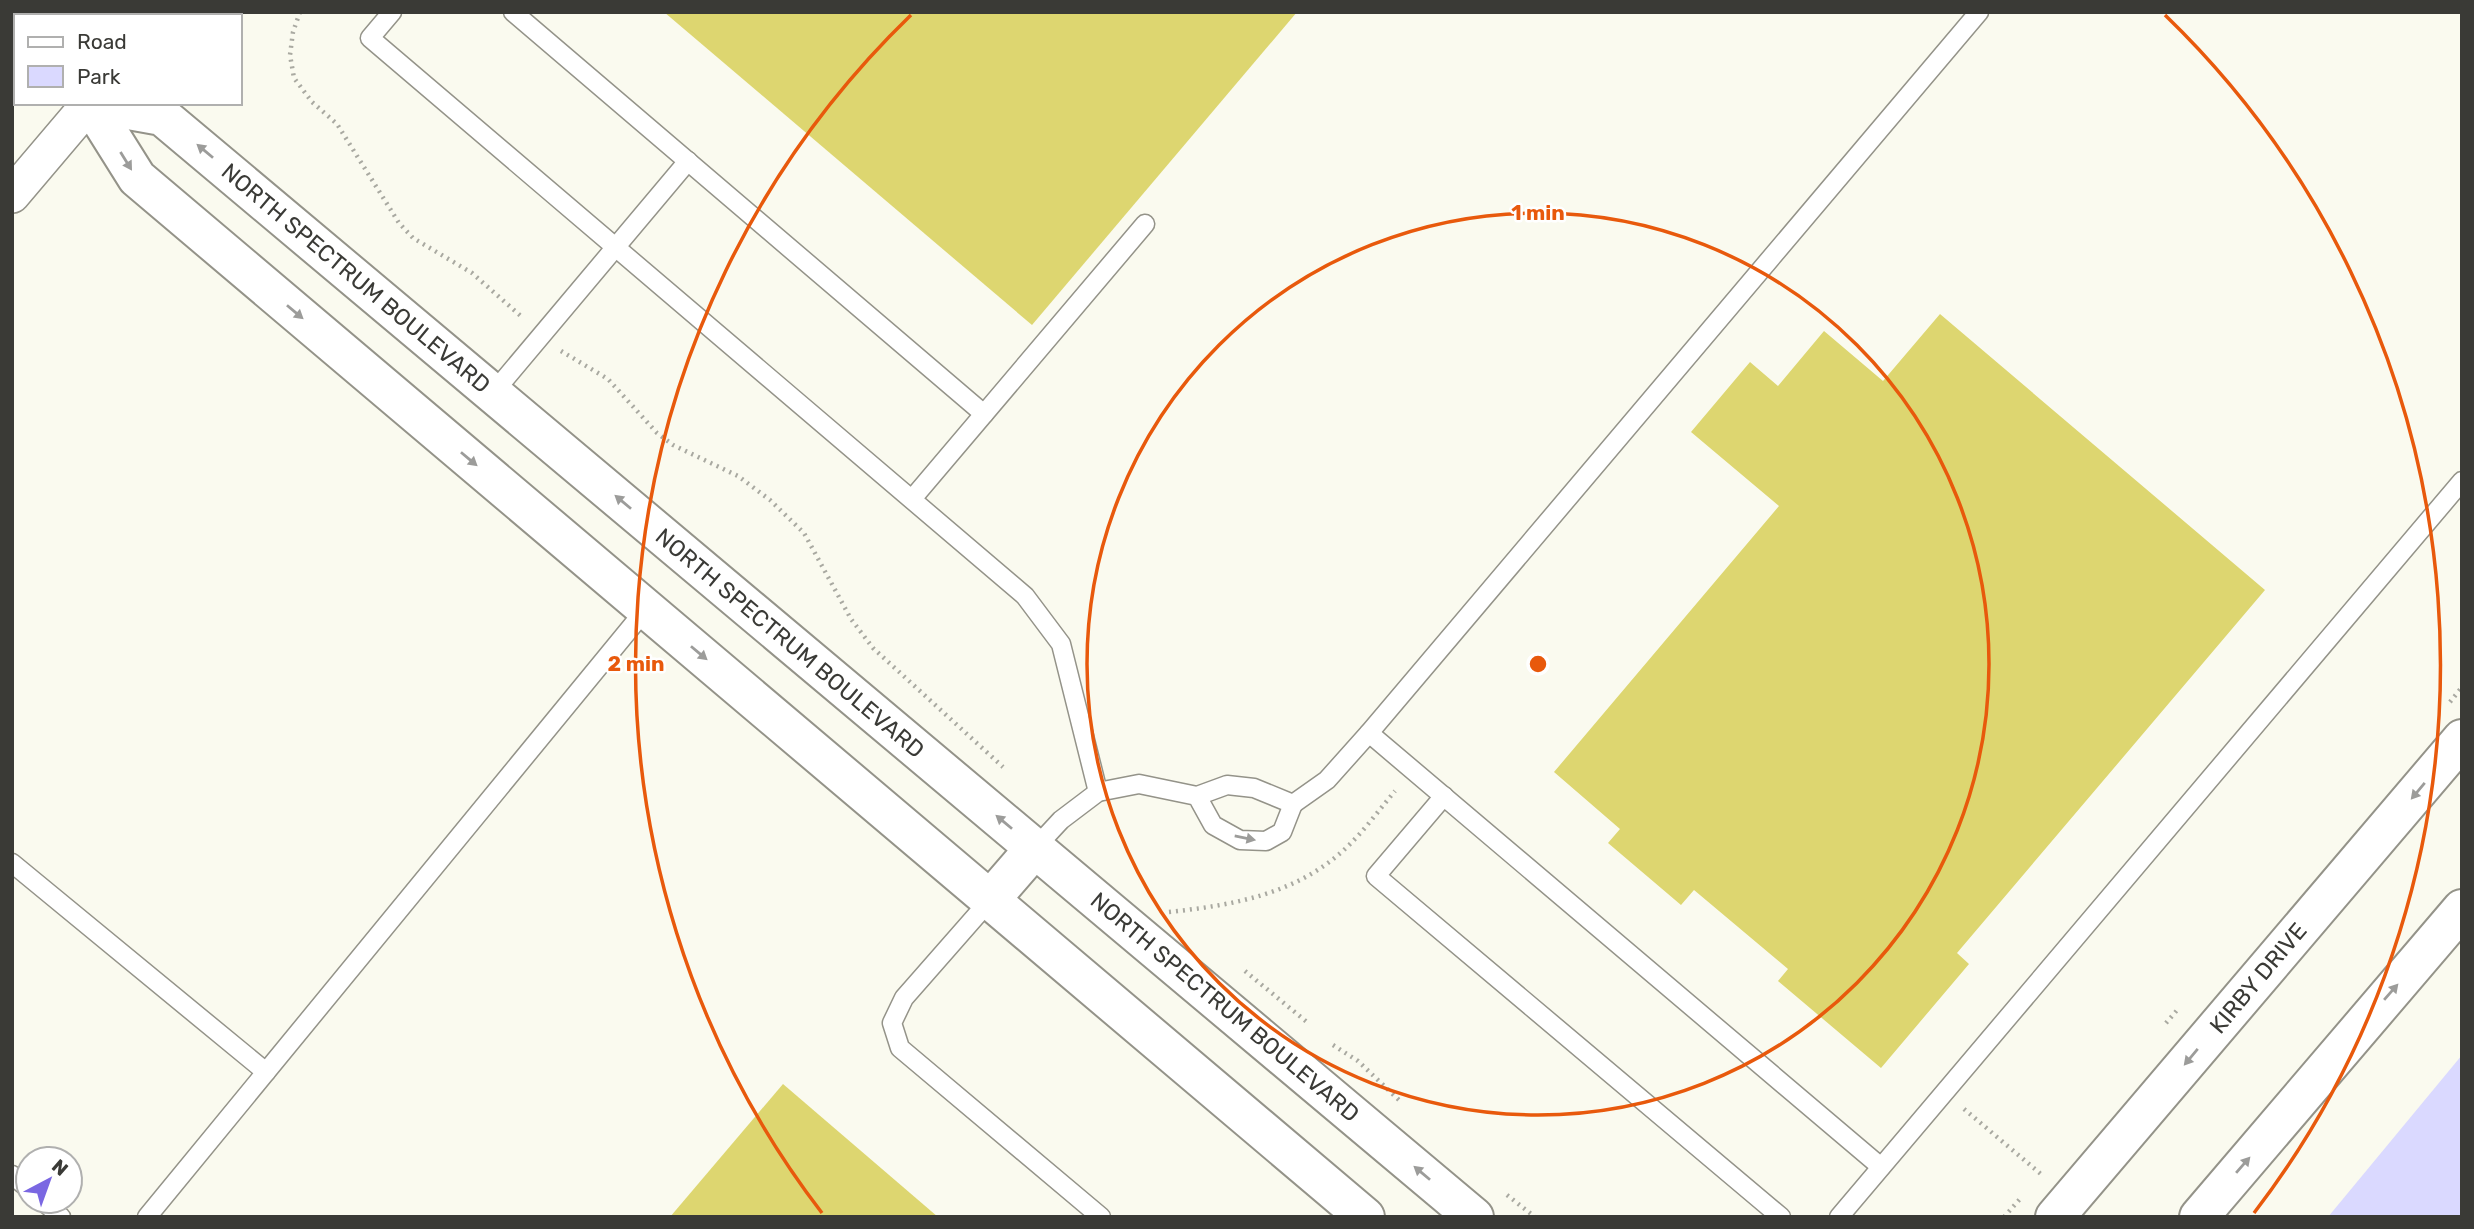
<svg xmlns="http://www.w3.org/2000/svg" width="2474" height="1229" font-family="Rubik,sans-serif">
  <rect width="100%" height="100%" fill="#fafaef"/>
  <polygon fill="#dad9ff" points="2462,1055 2462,1217 2328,1217"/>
  <g fill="#ddd670">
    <polygon points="664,12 1297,12 1032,325"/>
    <polygon points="1940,314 2265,590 1957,953 1969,964 1881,1068 1778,981 1788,969 1694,890 1681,905 1608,843 1620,829 1554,772 1779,506 1691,432 1750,362 1778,386 1824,331 1883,381"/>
    <polygon points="783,1084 938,1217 670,1217"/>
  </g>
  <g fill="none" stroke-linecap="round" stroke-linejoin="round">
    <g stroke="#949389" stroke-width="21">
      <g id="lane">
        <polyline points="392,12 370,38 1025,596 1061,644 1098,792"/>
        <polyline points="513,12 984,414"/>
        <polyline points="493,393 688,161"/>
        <polyline points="912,499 1145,224"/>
        <polyline points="1369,733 1881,1167"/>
        <polyline points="1444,796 1376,876 1781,1217"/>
        <polyline points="1293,804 1327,780 1369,733 1979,12"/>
        <polyline points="1035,848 1061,820 1098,792 1139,784 1197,796 1227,785 1254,788 1293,804 1282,832 1266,841 1240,840 1213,825 1197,796"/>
        <polyline points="12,863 266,1072"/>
        <polyline points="990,900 904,998 892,1023 900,1048 1101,1217"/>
        <polyline points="12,1175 28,1188"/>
        <polyline points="43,1201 61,1217"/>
        <polyline points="147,1217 646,609"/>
        <polyline points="1839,1217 2462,481"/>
      </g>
    </g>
    <g stroke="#949389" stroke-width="38">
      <g id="street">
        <polyline points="165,16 168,12"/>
        <polyline points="12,195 90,103"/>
      </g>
    </g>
    <g stroke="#949389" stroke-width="42">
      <g id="secondary">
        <polyline points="12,37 16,40"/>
        <polyline points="90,103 162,116 1474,1217"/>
        <polyline points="90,103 137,178 1365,1217"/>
        <polyline points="990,900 1035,848"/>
        <polyline points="2055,1217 2462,739"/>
        <polyline points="2199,1217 2462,909"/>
      </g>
    </g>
    <g stroke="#a9a9a1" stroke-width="4.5" stroke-dasharray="2 5" stroke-linecap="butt">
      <polyline points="300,12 293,32 290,55 294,78 312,102 337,124 399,223 413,238 472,273 523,318"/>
      <polyline points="561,351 608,379 657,433 673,445 738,476 770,500 804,533 851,619 873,648 1003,767"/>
      <polyline points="2450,702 2462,687"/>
      <path d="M 1169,912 C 1234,905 1297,894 1346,848 C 1364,831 1379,810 1395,791"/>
      <polyline points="1245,971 1308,1023"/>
      <polyline points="2166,1023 2178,1009"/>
      <polyline points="1333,1045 1358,1061 1401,1102"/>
      <polyline points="1964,1109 2042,1175"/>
      <polyline points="1507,1195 1535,1217"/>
      <polyline points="2004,1217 2020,1199"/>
    </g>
    <use href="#lane" stroke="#fff" stroke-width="18"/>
    <use href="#street" stroke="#fff" stroke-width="35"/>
    <use href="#secondary" stroke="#fff" stroke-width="38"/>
  </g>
  <defs><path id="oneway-solid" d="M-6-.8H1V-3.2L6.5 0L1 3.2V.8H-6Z" transform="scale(1.75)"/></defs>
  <g fill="#9c9c9a">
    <use href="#oneway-solid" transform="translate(205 151) rotate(-140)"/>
    <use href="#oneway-solid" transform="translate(126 161) rotate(58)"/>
    <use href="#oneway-solid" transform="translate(295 312) rotate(40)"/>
    <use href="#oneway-solid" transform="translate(469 459) rotate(40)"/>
    <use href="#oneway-solid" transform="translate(623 502) rotate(-140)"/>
    <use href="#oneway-solid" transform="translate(699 653) rotate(40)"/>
    <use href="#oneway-solid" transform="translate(2418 791) rotate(130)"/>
    <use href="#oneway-solid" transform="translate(1004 822) rotate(-140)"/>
    <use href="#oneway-solid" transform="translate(1245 838) rotate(11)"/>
    <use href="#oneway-solid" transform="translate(2391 992) rotate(-49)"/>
    <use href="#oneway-solid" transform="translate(2191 1057) rotate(130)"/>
    <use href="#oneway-solid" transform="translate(2243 1165) rotate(-49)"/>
    <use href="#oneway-solid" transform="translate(1422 1173) rotate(-140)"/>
  </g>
  <g fill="none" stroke="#e8590c" stroke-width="3.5">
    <circle cx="1538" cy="664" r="451"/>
    <path d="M822 1213A902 902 0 0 1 911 15M2165 15A902 902 0 0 1 2254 1213"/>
  </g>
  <g text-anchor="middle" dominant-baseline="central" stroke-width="5" stroke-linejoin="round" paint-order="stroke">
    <g font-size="23" fill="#3a3a36" stroke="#fff">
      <text transform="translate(356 278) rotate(40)">NORTH SPECTRUM BOULEVARD</text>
      <text transform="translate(790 643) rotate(40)">NORTH SPECTRUM BOULEVARD</text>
      <text transform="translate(2258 978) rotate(-50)">KIRBY DRIVE</text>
      <text transform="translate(1225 1007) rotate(40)">NORTH SPECTRUM BOULEVARD</text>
    </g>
  </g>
  <circle cx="1538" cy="664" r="10" fill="#e8590c" stroke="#fff" stroke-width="3.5"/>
  <g font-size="21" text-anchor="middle" font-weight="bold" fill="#e8590c" stroke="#fff" stroke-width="5" stroke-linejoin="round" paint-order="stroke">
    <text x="1538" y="220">1 min</text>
    <text x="636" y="671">2 min</text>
  </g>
  <rect width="2474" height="1229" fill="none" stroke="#3a3a36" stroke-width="28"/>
  <rect x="14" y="14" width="228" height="91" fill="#ffffff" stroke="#b0b0af" stroke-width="2"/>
  <rect x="28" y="37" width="35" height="10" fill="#ffffff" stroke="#b0b0af" stroke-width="2"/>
  <text x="77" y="49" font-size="21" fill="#3a3a36">Road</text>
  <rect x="28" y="66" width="35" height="21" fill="#dad9ff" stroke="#b0b0af" stroke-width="2"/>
  <text x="77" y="84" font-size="21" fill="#3a3a36">Park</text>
  <g transform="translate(49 1180) rotate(41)"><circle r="33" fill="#ffffff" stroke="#b0b0af" stroke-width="2"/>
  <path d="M0-5L12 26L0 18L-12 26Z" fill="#7a67e2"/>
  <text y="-10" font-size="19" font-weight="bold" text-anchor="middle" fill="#3a3a36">N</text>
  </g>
</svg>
